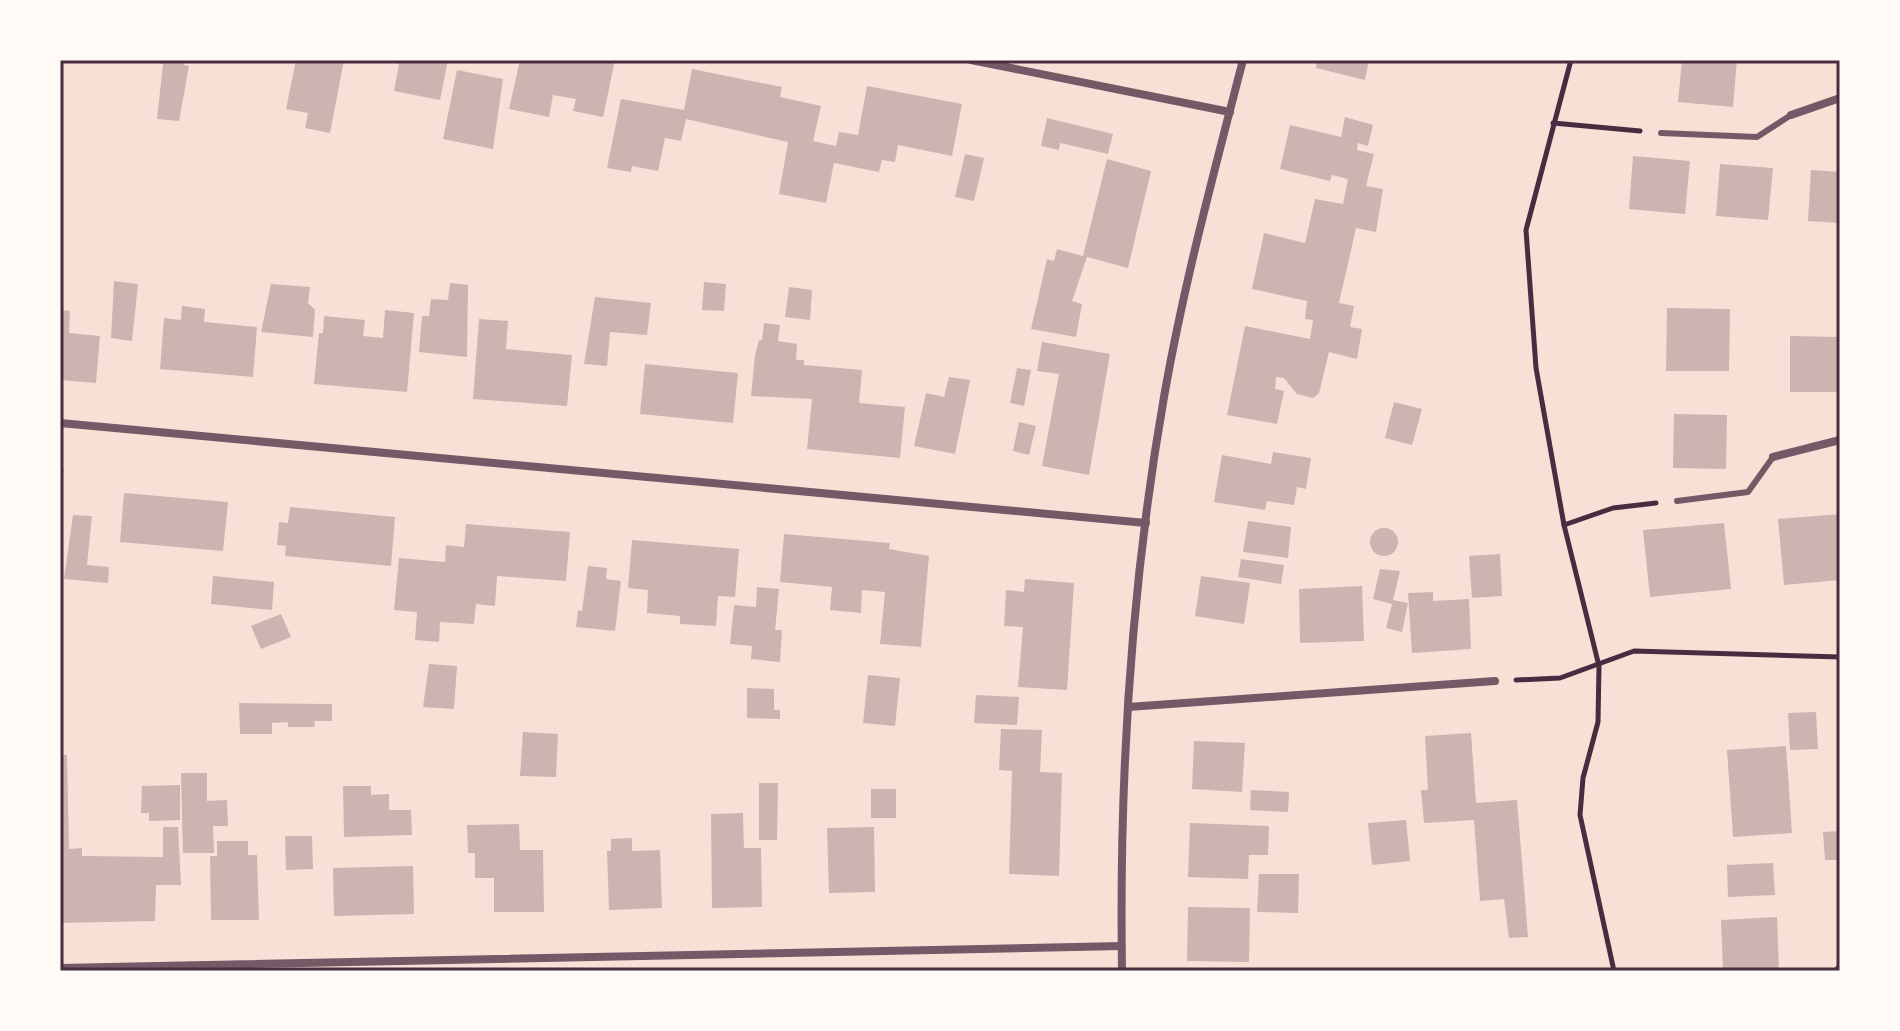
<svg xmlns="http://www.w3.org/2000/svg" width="1900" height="1031" font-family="'IBM Plex Sans',sans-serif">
  <rect width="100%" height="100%" fill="#f7e1d7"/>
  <g fill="#ccb4b1">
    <polygon points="146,60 185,60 184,65 189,66 179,121 157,119 163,64"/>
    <polygon points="296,60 344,60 330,133 305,128 308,113 286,109"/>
    <polygon points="387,60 448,60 440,100 394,91 399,64"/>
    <polygon points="520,60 615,60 603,117 573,111 576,99 553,95 549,117 509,109"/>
    <polygon points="1317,60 1369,60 1365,80 1316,68"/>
    <polygon points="1682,60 1737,60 1733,107 1678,102"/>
    <polygon points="692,69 782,87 780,97 821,106 813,141 836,146 839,132 858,135 867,86 962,104 952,156 898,145 895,162 882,160 879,172 834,163 826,203 779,194 788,142 686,119 681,141 665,138 658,171 632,166 631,172 607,168 621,99 684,110"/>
    <polygon points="457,70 503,79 493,149 443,139"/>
    <polygon points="1345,117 1373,125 1368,146 1358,143 1357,150 1374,154 1366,186 1383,189 1376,232 1356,228 1339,303 1354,306 1350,327 1362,329 1357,359 1329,352 1319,393 1313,398 1297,394 1284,378 1276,377 1275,389 1284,391 1277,424 1227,415 1245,326 1310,339 1313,320 1305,319 1307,301 1252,289 1264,233 1305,243 1315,199 1343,204 1348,179 1332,175 1330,181 1280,169 1290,125 1341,137"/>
    <polygon points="1047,118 1113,134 1108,154 1060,143 1059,150 1041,146"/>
    <polygon points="965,154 984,158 974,201 955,197"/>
    <polygon points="1633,156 1690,161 1685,214 1629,209"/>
    <polygon points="1107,159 1151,171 1128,268 1087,257 1072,301 1082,304 1076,337 1031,329 1047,259 1054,261 1057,249 1083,256"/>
    <polygon points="1720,164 1773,168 1768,220 1716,216"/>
    <polygon points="1811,170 1840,172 1840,223 1808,221"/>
    <polygon points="114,281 138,284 132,341 111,338"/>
    <polygon points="704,282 726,284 724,311 702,310"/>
    <polygon points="450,283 468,285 467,357 419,352 422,316 429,316 431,299 448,300"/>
    <polygon points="271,284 310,287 308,303 315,310 313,337 261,332"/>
    <polygon points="789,287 812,290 810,320 785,317"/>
    <polygon points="595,297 651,303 647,335 610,332 607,366 584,364"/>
    <polygon points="182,306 205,309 204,322 257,327 253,377 160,369 164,318 181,320"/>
    <polygon points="1667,308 1730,309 1729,371 1666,371"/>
    <polygon points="60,310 70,311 69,333 100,336 96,383 60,380"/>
    <polygon points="385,310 414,313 407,392 314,384 319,333 323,333 324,316 365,320 363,336 383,338"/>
    <polygon points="479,319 508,321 506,349 572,355 567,406 473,399"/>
    <polygon points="764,323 780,325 778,341 797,344 796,360 804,360 804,365 862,370 859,403 905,407 900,458 807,449 812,399 751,396 755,355 759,340 762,340"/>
    <polygon points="1790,336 1840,337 1840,392 1790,392"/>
    <polygon points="1042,342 1110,354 1089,475 1042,466 1059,374 1037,371"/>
    <polygon points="645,364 738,373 733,423 640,414"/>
    <polygon points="1017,368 1031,370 1024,406 1010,403"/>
    <polygon points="949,377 970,380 955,454 914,446 926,393 944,397"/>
    <polygon points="1394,402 1422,409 1412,445 1385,438"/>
    <polygon points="1674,414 1727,415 1726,469 1673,468"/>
    <polygon points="1019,422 1036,426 1029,455 1013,451"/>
    <polygon points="1273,452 1311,458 1306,489 1297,487 1294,505 1267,501 1265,510 1214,502 1222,455 1271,464"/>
    <polygon points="60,468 64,468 62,488 60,488"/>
    <polygon points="124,493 228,502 223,551 120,542"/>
    <polygon points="290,507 395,517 391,566 285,556 286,546 277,545 279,522 288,523"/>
    <polygon points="1840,514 1840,580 1784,585 1778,519"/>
    <polygon points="73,515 92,516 87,565 109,567 108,583 64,579"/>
    <polygon points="1248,521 1291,527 1288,558 1243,552"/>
    <polygon points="1724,523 1731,589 1650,597 1643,530"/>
    <polygon points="466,524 570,532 566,581 497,576 495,606 476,604 474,624 440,622 439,642 415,640 417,612 394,610 399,558 445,562 446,545 464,547"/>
    <circle cx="1384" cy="542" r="14"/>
    <polygon points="784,534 890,543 889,549 929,556 921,647 880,644 885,592 862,590 861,613 830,610 832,587 780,582"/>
    <polygon points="632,540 739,549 735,597 718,596 716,626 680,624 680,616 647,613 648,590 628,588"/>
    <polygon points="1500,554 1502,596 1472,598 1469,556"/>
    <polygon points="1241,559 1284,565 1281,584 1238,577"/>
    <polygon points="588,566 607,568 606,579 621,581 615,631 576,627 578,610 582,611"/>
    <polygon points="1380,569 1400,571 1393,600 1408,603 1402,632 1386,628 1392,604 1373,599"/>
    <polygon points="213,576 274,582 272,610 211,604"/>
    <polygon points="1201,576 1250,583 1244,624 1195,616"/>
    <polygon points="1025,579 1074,583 1067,690 1018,687 1023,627 1004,626 1006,590 1024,592"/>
    <polygon points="1362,586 1364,641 1300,643 1299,589"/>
    <polygon points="757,587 779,589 775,630 782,630 780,662 751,659 752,646 730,644 734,605 756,607"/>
    <polygon points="1433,592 1433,601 1469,599 1471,649 1412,653 1408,593"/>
    <polygon points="281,614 291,637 261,649 251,626"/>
    <polygon points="429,664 457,666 454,709 423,707"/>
    <polygon points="868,675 900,678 895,726 863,723"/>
    <polygon points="747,688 774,689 774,710 780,710 780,719 747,718"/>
    <polygon points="976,695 1019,697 1017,725 974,723"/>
    <polygon points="239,703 332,704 332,721 314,721 315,727 288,727 288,722 272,723 272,734 240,734"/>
    <polygon points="1816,712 1818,749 1790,750 1788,713"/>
    <polygon points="1001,729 1042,730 1040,772 1062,773 1059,876 1009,874 1012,771 999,770"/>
    <polygon points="523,732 558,734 556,777 520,776"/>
    <polygon points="1471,733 1476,803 1517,800 1528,937 1509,938 1504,899 1480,901 1474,820 1424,823 1421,790 1428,790 1425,736"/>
    <polygon points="1194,741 1245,743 1242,792 1192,789"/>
    <polygon points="1786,746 1792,833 1733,837 1727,750"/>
    <polygon points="60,755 67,755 69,849 82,848 82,856 163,857 163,827 178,827 181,885 156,885 155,921 60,923"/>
    <polygon points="181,773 207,773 207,801 227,800 228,826 213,826 214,853 183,853"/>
    <polygon points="759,783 778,783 777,840 759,840"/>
    <polygon points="180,785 180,820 149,821 149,813 141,813 142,786"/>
    <polygon points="343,786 371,786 371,795 389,794 389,810 411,810 412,835 344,837"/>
    <rect x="871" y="789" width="25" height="29"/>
    <polygon points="1251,790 1289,792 1288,812 1250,810"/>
    <polygon points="743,813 744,848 761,848 762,907 712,908 711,814"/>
    <polygon points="1406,820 1410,861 1372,865 1368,823"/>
    <polygon points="1190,823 1269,826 1268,855 1249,855 1248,879 1188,877"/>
    <polygon points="519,824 520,850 543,850 544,912 494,912 494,878 475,878 475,853 468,853 467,825"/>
    <polygon points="874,827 875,892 829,893 827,828"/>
    <polygon points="1840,831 1840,860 1825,860 1823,832"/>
    <polygon points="285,836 312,836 313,869 286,870"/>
    <polygon points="632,838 632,851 660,850 662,908 609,910 607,851 611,851 611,839"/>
    <polygon points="217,841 248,841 248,855 257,855 259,920 211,920 210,856 217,856"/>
    <polygon points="1773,863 1775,895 1728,897 1727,865"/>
    <polygon points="413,866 414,914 334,916 333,868"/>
    <polygon points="1259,874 1299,874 1298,913 1257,912"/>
    <polygon points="1188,907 1250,908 1249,962 1187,961"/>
    <polygon points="1777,917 1779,971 1723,971 1721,920"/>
  </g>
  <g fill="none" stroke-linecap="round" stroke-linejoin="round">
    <g stroke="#4a2c40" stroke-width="5">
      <polyline points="1571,60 1526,230 1536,368 1564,525 1599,666 1598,722 1583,778 1580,815 1614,971"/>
      <polyline points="1553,123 1640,131"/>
      <polyline points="1564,525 1613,508 1656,503"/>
      <polyline points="1516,680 1560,678 1634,651 1840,657"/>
      <polyline points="1835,971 1840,966"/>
    </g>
    <g stroke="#755966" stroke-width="6">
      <polyline points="1661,133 1757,137 1791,115"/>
      <polyline points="1677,501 1748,492 1773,457"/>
    </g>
    <g stroke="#755966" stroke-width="8">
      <polyline points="971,60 1230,112"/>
      <polyline points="1791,115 1840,98"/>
      <polyline points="60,423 1146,523"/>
      <polyline points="1773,457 1840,440"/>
      <polyline points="1128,707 1495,681"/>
      <polyline points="60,968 1121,946"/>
      <path d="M 1122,971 C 1119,780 1131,585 1164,397 C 1184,283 1214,172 1243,60"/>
    </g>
  </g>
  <rect width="1900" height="1031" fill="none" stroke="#fffaf5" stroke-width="124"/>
  <rect x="62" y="62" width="1776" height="907" fill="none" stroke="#4a2c40" stroke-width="3"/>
</svg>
